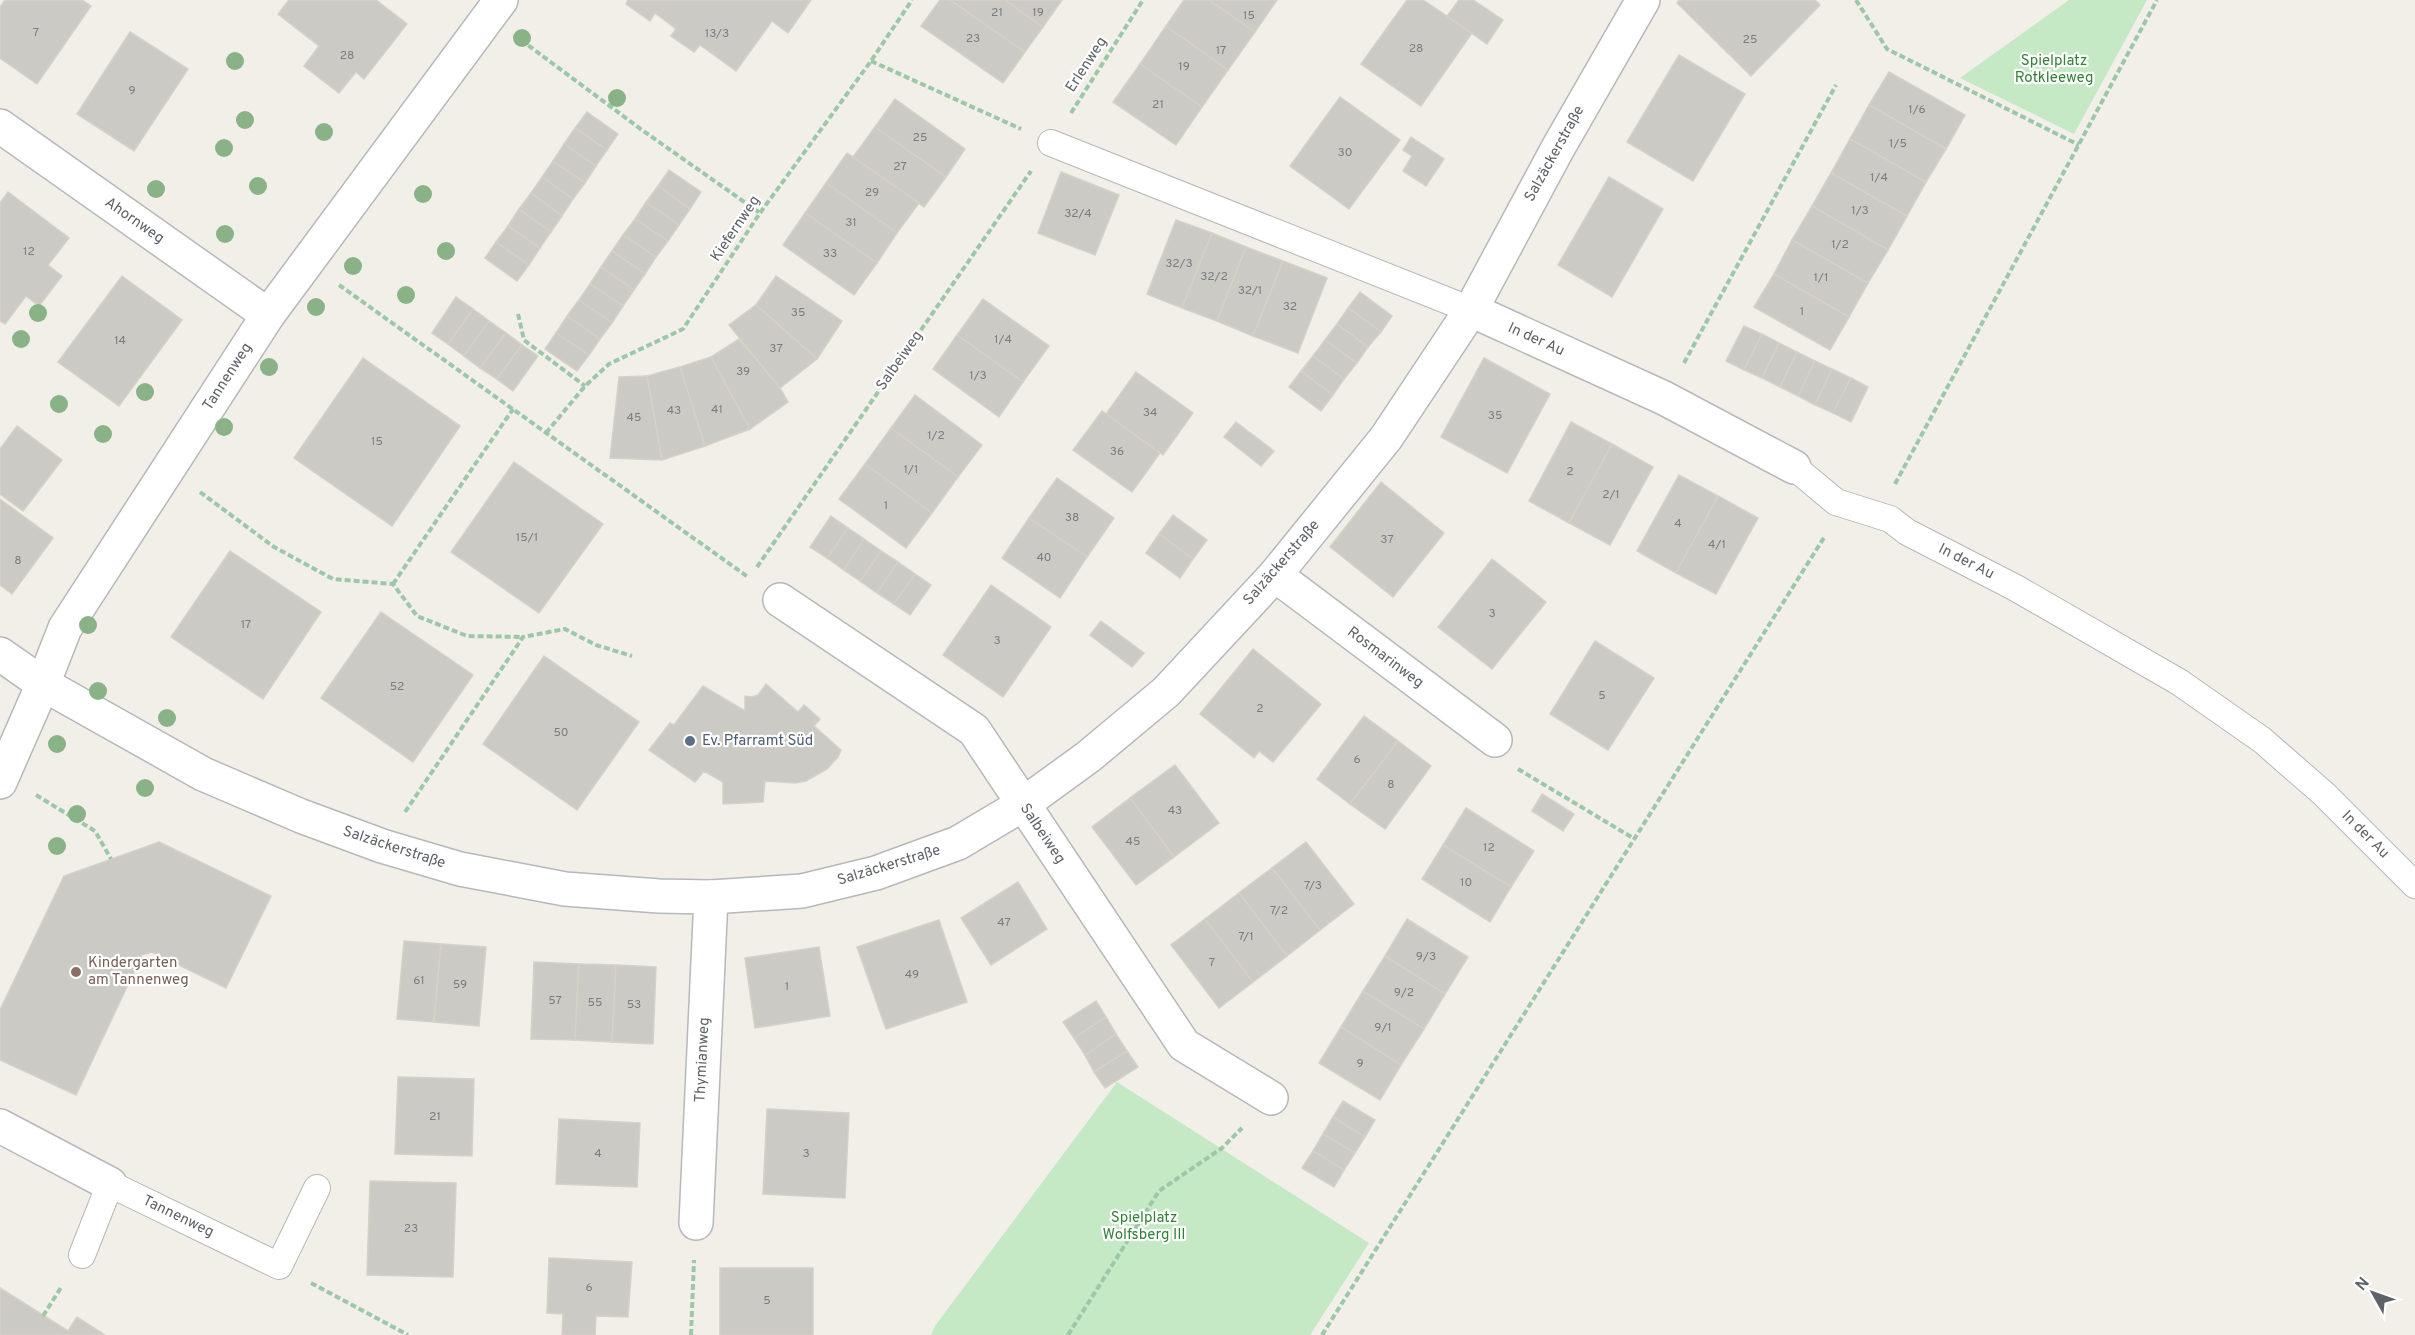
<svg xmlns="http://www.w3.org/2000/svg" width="2415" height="1335" font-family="Overpass,sans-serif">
  <rect width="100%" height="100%" fill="#f1efe8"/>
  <g fill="#c5e8c5">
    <polygon points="2069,0 2147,0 2074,134 1960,78"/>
    <polygon points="1117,1082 1369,1243 1310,1335 931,1335 935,1326"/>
  </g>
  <g fill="#cccac5" stroke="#d6d1c6" stroke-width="1.5">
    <polygon points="5,0 82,0 91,6 37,84 0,58 0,7"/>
    <polygon points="289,0 376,0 407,24 364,79 356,72 339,93 304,66 319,46 278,14"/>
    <polygon points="628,0 811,0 788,33 772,21 736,71 700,45 694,52 671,36 676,29 655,13 650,21 626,4"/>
    <polygon points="940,0 950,0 1025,52 1003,83 921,26"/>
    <polygon points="950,0 1005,0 1043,27 1025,52"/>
    <polygon points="1005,0 1062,0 1043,27"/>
    <polygon points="1184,0 1209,0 1255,32 1228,70 1166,26"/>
    <polygon points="1209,0 1277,0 1255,32"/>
    <polygon points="1407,0 1423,0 1472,33 1421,106 1361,64"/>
    <polygon points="1459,0 1473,0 1503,20 1487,44 1447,16"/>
    <polygon points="1679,0 1815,0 1820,5 1751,76 1677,3"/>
    <polygon points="1166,26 1228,70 1202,107 1140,64"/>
    <polygon points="130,32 188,69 134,151 77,114"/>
    <polygon points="1679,55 1745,94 1693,181 1627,142"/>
    <polygon points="1140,64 1202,107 1176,145 1113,102"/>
    <polygon points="1889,72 1965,115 1946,149 1869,105"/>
    <polygon points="1340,97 1400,140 1349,209 1290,166"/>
    <polygon points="895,99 965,149 946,177 875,127"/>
    <polygon points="1869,105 1946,149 1926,182 1850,139"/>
    <polygon points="587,112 618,134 607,150 575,128"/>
    <polygon points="875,127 946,177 924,207 853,157"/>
    <polygon points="575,128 607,150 596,166 564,144"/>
    <polygon points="1411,137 1444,159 1426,186 1403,171 1412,156 1403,150"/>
    <polygon points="1850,139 1926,182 1907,216 1831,173"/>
    <polygon points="564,144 596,166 585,183 553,161"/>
    <polygon points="847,153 919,203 897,233 826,183"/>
    <polygon points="553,161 585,183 573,199 542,177"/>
    <polygon points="669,170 701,192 690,209 658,186"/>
    <polygon points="1061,172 1119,195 1095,255 1038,233"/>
    <polygon points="1831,173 1907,216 1888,250 1812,206"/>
    <polygon points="542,177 573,199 562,216 531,193"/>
    <polygon points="1609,177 1663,209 1612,297 1558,265"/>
    <polygon points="826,183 897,233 877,263 805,213"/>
    <polygon points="658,186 690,209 679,225 646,202"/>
    <polygon points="8,192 69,238 48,265 62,276 39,306 26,296 5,324 0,321 0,203"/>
    <polygon points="531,193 562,216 551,232 519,209"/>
    <polygon points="646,202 679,225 668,241 635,219"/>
    <polygon points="1812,206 1888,250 1868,283 1792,240"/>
    <polygon points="519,209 551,232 540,248 508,226"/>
    <polygon points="805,213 877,263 854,295 783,245"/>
    <polygon points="635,219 668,241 656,257 623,235"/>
    <polygon points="1176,220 1212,233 1182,308 1147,294"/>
    <polygon points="508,226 540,248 529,265 496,242"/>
    <polygon points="1212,233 1246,247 1217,321 1182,308"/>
    <polygon points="623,235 656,257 645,274 612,251"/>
    <polygon points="1792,240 1868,283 1849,317 1774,274"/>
    <polygon points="496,242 529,265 517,281 485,258"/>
    <polygon points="1246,247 1283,261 1253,336 1217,321"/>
    <polygon points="612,251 645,274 634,290 601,267"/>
    <polygon points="1283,261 1327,278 1298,353 1253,336"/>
    <polygon points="601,267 634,290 623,306 590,284"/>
    <polygon points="1774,274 1849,317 1830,350 1754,307"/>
    <polygon points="122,276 182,320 119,406 58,362"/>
    <polygon points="776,276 842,321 817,359 756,305"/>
    <polygon points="590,284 623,306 612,323 579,300"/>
    <polygon points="1360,292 1392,316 1381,332 1348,308"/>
    <polygon points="456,297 473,309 448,344 432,333"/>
    <polygon points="983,299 1049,346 1023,382 957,335"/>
    <polygon points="579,300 612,323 600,339 567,316"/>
    <polygon points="756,305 817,359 780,388 729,325"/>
    <polygon points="1348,308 1381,332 1368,347 1337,324"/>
    <polygon points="473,309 489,321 464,356 448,344"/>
    <polygon points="567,316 600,339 589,355 556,333"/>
    <polygon points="489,321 506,333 480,368 464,356"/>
    <polygon points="1337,324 1368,347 1357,363 1325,340"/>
    <polygon points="1744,326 1762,334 1744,370 1726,361"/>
    <polygon points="506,333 522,345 497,379 480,368"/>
    <polygon points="556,333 589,355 577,371 545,349"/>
    <polygon points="1762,334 1779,343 1762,378 1744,370"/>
    <polygon points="957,335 1023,382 999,417 933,369"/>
    <polygon points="739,339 780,388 788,402 750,429 711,357"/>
    <polygon points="1325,340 1357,363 1344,379 1313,356"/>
    <polygon points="1779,343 1797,352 1780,387 1762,378"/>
    <polygon points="522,345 538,356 513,391 497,379"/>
    <polygon points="1797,352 1815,361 1798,396 1780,387"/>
    <polygon points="1313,356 1344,379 1333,395 1301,371"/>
    <polygon points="711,357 750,429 705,446 680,367"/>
    <polygon points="363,358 460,426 392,526 294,458"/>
    <polygon points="1484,358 1550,394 1507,473 1441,437"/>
    <polygon points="1815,361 1832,369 1815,405 1798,396"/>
    <polygon points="680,367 705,446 662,460 647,376"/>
    <polygon points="1832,369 1851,378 1833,413 1815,405"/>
    <polygon points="1301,371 1333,395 1321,411 1289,387"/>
    <polygon points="1136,372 1193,413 1163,455 1106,414"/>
    <polygon points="647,376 662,460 610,458 619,377"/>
    <polygon points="1851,378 1868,387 1851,422 1833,413"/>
    <polygon points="915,395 982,445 958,477 891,428"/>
    <polygon points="1102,411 1160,453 1132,492 1073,450"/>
    <polygon points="1236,422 1274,451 1261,466 1224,437"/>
    <polygon points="1571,422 1612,444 1569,523 1529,501"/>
    <polygon points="17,426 62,460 23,511 0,494 0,449"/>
    <polygon points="891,428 958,477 932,513 865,464"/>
    <polygon points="1612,444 1653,467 1610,545 1569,523"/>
    <polygon points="514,462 603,524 539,613 451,552"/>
    <polygon points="865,464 932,513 906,548 839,499"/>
    <polygon points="1679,475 1718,496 1676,573 1637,551"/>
    <polygon points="1057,478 1114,518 1087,557 1029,518"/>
    <polygon points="1381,482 1444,533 1393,597 1330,547"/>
    <polygon points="1718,496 1758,518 1716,594 1676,573"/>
    <polygon points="0,499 53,538 12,594 0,585"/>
    <polygon points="1173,515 1207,540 1193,559 1159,534"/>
    <polygon points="831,516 848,528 827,558 810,547"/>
    <polygon points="1029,518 1087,557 1060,598 1002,558"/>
    <polygon points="848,528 864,539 844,570 827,558"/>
    <polygon points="1159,534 1193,559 1180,578 1146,553"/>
    <polygon points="864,539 881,551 860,581 844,570"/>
    <polygon points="230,551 321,612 263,699 171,637"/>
    <polygon points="881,551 898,562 877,593 860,581"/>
    <polygon points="1492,559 1546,602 1492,669 1438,627"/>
    <polygon points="898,562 915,574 894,604 877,593"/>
    <polygon points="915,574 931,585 910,615 894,604"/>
    <polygon points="991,585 1051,627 1003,697 943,655"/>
    <polygon points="381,612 473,675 413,762 321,698"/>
    <polygon points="1101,621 1144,653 1132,667 1090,635"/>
    <polygon points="1595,641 1654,678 1608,750 1550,714"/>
    <polygon points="1253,649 1321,704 1273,762 1259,751 1254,758 1200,714"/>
    <polygon points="544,656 639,722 577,810 483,744"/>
    <polygon points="766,684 798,712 804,705 820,719 814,726 841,750 838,757 827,769 806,781 795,783 765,781 763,802 723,804 723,782 704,771 695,782 649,750 670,723 674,725 703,686 745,711 745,696 752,697 758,695"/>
    <polygon points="1364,716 1398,741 1350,804 1317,779"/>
    <polygon points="1398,741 1431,766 1385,829 1350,804"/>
    <polygon points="1175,765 1219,823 1174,857 1130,798"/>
    <polygon points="1542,794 1574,814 1563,831 1532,811"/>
    <polygon points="1130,798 1174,857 1136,885 1092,827"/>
    <polygon points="1466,808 1534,851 1511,887 1443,845"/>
    <polygon points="159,842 271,896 226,988 152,952 142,955 76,1095 0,1060 0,1010 64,876"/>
    <polygon points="1306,842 1354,904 1320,930 1272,868"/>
    <polygon points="1443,845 1511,887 1490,922 1422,879"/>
    <polygon points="1272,868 1320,930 1287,956 1239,893"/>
    <polygon points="1018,882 1047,929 991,965 961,918"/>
    <polygon points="1239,893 1287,956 1253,982 1205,919"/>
    <polygon points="1205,919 1253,982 1219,1008 1171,945"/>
    <polygon points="1407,919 1468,957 1445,994 1385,956"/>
    <polygon points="939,920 967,1002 886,1029 857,947"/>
    <polygon points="404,941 441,944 434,1022 397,1019"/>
    <polygon points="441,944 486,947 479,1026 434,1022"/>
    <polygon points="819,947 830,1016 755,1028 745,958"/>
    <polygon points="1385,956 1445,994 1424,1029 1363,991"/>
    <polygon points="534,962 579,964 575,1040 531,1039"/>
    <polygon points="579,964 616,965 612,1042 575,1040"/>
    <polygon points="616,965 656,967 653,1044 612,1042"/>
    <polygon points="1363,991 1424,1029 1401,1065 1341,1027"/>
    <polygon points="1096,1001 1106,1017 1074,1038 1063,1022"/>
    <polygon points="1106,1017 1116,1034 1085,1055 1074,1038"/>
    <polygon points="1341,1027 1401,1065 1380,1100 1319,1063"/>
    <polygon points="1116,1034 1127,1051 1094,1072 1085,1055"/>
    <polygon points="1127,1051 1138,1067 1105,1088 1094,1072"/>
    <polygon points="398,1077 474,1079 472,1156 395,1154"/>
    <polygon points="1343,1101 1375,1120 1365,1137 1333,1117"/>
    <polygon points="767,1109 849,1113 845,1198 763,1194"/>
    <polygon points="1333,1117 1365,1137 1355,1153 1323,1134"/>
    <polygon points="559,1119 640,1123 637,1187 556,1184"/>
    <polygon points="1323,1134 1355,1153 1344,1170 1313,1151"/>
    <polygon points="1313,1151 1344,1170 1334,1187 1302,1168"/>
    <polygon points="370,1181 456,1183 453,1277 367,1275"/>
    <polygon points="549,1258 632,1262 628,1317 596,1316 595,1335 562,1335 563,1314 547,1313"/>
    <rect x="720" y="1268" width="93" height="67"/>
    <polygon points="0,1288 68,1331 77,1317 105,1335 0,1335"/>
  </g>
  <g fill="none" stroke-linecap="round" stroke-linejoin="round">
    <g stroke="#b5b8bc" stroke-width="28">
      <g id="lane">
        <polyline points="1051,143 1471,310"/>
        <polyline points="1794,467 1836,502 1890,519 1907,532 2014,587 2179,682 2262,740 2324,794 2415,885"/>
        <polyline points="82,1255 110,1184 279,1266 317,1188"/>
      </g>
    </g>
    <g stroke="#b5b8bc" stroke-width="36">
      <g id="street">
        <polyline points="0,126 268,315"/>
        <polyline points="1471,310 1664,398 1794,467"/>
        <polyline points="1275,575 1495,740"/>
        <polyline points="780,600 974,730 1184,1045 1271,1098"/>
        <polyline points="0,654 43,684 203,774 301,816 382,846 460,869 565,889 659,896 711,897 802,891 876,873 958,843 1022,805 1088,757 1166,692 1275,575 1386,438 1471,310 1558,148 1643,0"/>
        <polyline points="0,782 43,684 65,628 268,315 501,0"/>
        <polyline points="0,1126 110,1184"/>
        <polyline points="696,1223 711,897"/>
      </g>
    </g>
    <g stroke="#9cc7a9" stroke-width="4" stroke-dasharray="6 3" stroke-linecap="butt">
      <polyline points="1856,0 1887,49 2079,145"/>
      <polyline points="521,40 642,130 760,213"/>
      <polyline points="871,61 1021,129"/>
      <polyline points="1071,113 1143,0"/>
      <polyline points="339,285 748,577"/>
      <polyline points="518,314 524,340 585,386"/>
      <polyline points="1684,363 1836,85"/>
      <polyline points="546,433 585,386 609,364 683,329 760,213 871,61 912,0"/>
      <polyline points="1895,484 2157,0"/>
      <polyline points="200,492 274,547 333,579 393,584 417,616 467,636 523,637"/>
      <polyline points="757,567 1031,171"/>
      <polyline points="393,584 513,409"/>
      <polyline points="1518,769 1633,838"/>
      <polyline points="36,795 95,831 111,859"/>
      <polyline points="405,812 523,637 565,629 596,645 632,656"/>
      <polyline points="311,1283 408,1335"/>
      <polyline points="43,1316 62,1286"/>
      <polyline points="691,1335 694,1260"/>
      <polyline points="1068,1335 1159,1191 1222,1148 1242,1128"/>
      <polyline points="1322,1335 1825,536"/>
    </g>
    <use href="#lane" stroke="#fff" stroke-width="26"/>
    <use href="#street" stroke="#fff" stroke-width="33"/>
  </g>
  <g fill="#89b387">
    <circle cx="522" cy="38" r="9"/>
    <circle cx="235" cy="61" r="9"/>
    <circle cx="617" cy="98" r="9"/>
    <circle cx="245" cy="120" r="9"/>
    <circle cx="324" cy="132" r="9"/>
    <circle cx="224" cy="148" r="9"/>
    <circle cx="258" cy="186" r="9"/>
    <circle cx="156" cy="189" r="9"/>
    <circle cx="423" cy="194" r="9"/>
    <circle cx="225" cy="234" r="9"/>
    <circle cx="446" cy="251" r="9"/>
    <circle cx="353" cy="266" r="9"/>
    <circle cx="406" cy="295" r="9"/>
    <circle cx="316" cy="307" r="9"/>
    <circle cx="38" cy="313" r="9"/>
    <circle cx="21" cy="339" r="9"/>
    <circle cx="269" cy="367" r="9"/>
    <circle cx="145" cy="392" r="9"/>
    <circle cx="59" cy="404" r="9"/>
    <circle cx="224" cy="427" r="9"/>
    <circle cx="103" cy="434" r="9"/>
    <circle cx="88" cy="625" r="9"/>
    <circle cx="98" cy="691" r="9"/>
    <circle cx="167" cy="718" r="9"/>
    <circle cx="57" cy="744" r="9"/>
    <circle cx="145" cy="788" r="9"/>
    <circle cx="77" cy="814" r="9"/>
    <circle cx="57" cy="846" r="9"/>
  </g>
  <circle fill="#5c6f8a" stroke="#fff" stroke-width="2" cx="690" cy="741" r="6"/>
  <circle fill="#8d6e63" stroke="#fff" stroke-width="2" cx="76" cy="972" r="6"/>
  <g text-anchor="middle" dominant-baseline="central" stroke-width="4.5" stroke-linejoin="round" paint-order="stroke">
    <g font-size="12" fill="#7a7d7f">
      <text x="997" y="13">21</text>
      <text x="1038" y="13">19</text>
      <text x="1249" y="16">15</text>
      <text x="36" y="33">7</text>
      <text x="717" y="34">13/3</text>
      <text x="973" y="39">23</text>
      <text x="1750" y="40">25</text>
      <text x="1416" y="49">28</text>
      <text x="1221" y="51">17</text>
      <text x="347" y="56">28</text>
      <text x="1184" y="67">19</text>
      <text x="132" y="91">9</text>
      <text x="1158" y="105">21</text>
      <text x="1917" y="110">1/6</text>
      <text x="920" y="138">25</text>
      <text x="1898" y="144">1/5</text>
      <text x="1345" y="153">30</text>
      <text x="900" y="167">27</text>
      <text x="1879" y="178">1/4</text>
      <text x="872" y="193">29</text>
      <text x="1860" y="211">1/3</text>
      <text x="1078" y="214">32/4</text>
      <text x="851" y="223">31</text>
      <text x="1840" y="245">1/2</text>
      <text x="29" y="252">12</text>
      <text x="830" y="254">33</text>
      <text x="1179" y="264">32/3</text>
      <text x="1214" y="277">32/2</text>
      <text x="1821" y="278">1/1</text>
      <text x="1250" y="291">32/1</text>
      <text x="1290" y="307">32</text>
      <text x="1802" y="312">1</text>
      <text x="798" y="313">35</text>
      <text x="1003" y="340">1/4</text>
      <text x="120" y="341">14</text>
      <text x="776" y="349">37</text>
      <text x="743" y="372">39</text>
      <text x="978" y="376">1/3</text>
      <text x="717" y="410">41</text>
      <text x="674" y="411">43</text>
      <text x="1150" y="413">34</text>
      <text x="1495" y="416">35</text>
      <text x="634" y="418">45</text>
      <text x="936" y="436">1/2</text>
      <text x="377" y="442">15</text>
      <text x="1117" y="452">36</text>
      <text x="911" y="470">1/1</text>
      <text x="1570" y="472">2</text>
      <text x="1611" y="495">2/1</text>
      <text x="886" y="506">1</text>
      <text x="1072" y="518">38</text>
      <text x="1678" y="524">4</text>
      <text x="527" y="538">15/1</text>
      <text x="1387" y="540">37</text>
      <text x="1717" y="545">4/1</text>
      <text x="1044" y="558">40</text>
      <text x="18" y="561">8</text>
      <text x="1492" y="614">3</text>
      <text x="246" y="625">17</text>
      <text x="997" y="641">3</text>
      <text x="397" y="687">52</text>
      <text x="1602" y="696">5</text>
      <text x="1260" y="709">2</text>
      <text x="561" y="733">50</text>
      <text x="1357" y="760">6</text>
      <text x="1391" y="785">8</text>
      <text x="1175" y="811">43</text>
      <text x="1133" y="842">45</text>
      <text x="1489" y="848">12</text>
      <text x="1466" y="883">10</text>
      <text x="1313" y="886">7/3</text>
      <text x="1279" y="911">7/2</text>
      <text x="1004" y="923">47</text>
      <text x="1246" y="937">7/1</text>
      <text x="1426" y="957">9/3</text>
      <text x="1212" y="963">7</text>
      <text x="912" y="975">49</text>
      <text x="419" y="981">61</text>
      <text x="460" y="985">59</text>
      <text x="787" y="987">1</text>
      <text x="1404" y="993">9/2</text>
      <text x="555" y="1001">57</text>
      <text x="595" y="1003">55</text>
      <text x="634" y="1005">53</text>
      <text x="1383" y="1028">9/1</text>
      <text x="1360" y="1064">9</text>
      <text x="435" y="1117">21</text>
      <text x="598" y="1154">4</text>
      <text x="806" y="1154">3</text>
      <text x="411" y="1229">23</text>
      <text x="589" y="1288">6</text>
      <text x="767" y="1301">5</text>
    </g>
    <g font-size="15" fill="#348238" stroke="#fff">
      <text x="2054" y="61">Spielplatz<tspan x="2054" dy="17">Rotkleeweg</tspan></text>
      <text x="1144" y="1218">Spielplatz<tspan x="1144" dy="17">Wolfsberg III</tspan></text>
    </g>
    <g font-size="15" fill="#5f6368" stroke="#fff">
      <text transform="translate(1087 65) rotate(-57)">Erlenweg</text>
      <text transform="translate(1555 154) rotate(-61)">Salzäckerstraße</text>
      <text transform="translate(134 221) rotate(35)">Ahornweg</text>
      <text transform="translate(736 229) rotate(-56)">Kiefernweg</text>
      <text transform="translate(1536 340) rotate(24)">In der Au</text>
      <text transform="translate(900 361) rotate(-55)">Salbeiweg</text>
      <text transform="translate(228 377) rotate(-57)">Tannenweg</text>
      <text transform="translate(1966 562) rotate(27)">In der Au</text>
      <text transform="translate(1282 563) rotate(-49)">Salzäckerstraße</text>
      <text transform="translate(1385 658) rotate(37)">Rosmarinweg</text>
      <text transform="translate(1042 834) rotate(56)">Salbeiweg</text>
      <text transform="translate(2365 835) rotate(45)">In der Au</text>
      <text transform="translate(394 848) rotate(18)">Salzäckerstraße</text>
      <text transform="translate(889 866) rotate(-17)">Salzäckerstraße</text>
      <text transform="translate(703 1060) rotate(-87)">Thymianweg</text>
      <text transform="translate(178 1217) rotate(26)">Tannenweg</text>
    </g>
    <g font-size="15" fill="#4e5e75" stroke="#fff" text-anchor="start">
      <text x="702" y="741">Ev. Pfarramt Süd</text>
    </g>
    <g font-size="15" fill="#785e54" stroke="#fff" text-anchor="start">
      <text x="88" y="963">Kindergarten<tspan x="88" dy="17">am Tannenweg</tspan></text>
    </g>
  </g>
  <g transform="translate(2373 1293) rotate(310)" stroke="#ffffff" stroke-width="4.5" paint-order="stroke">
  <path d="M0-4.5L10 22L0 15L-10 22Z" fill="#5f6368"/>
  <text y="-9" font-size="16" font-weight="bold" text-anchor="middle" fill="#5f6368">N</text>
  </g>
</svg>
